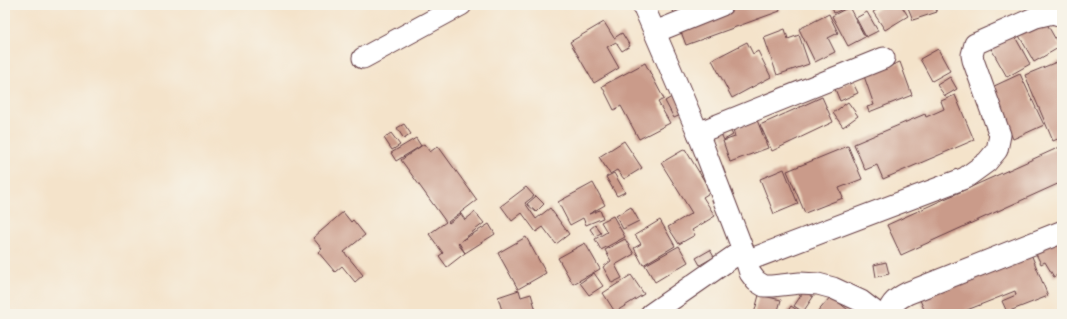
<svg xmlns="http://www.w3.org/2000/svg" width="1067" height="319" font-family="'Patrick Hand',sans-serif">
  <rect width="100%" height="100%" fill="#f7f3e8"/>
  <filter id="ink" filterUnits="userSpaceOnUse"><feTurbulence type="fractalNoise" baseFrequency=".025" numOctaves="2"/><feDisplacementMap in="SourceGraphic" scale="8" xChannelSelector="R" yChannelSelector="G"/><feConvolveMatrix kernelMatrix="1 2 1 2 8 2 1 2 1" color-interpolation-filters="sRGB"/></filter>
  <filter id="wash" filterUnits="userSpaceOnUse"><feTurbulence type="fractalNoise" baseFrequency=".012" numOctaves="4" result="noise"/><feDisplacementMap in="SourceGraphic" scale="16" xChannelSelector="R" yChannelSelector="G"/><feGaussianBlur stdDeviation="0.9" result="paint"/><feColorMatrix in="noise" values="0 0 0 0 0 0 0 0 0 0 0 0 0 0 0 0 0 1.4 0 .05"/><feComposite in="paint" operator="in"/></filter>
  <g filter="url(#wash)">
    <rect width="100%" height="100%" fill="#f4e3ca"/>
    <g id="blocks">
      <g fill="#ca9b8a">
        <polygon points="681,5 778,5 780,11 686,45 672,8"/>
        <polygon points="831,5 851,5 834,13"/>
        <polygon points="884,5 901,5 908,16 885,30 873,12"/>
        <polygon points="907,5 934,5 937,12 913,20"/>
        <polygon points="849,7 865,37 848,46 832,16"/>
        <polygon points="867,12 878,31 866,37 856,18"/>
        <polygon points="829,14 838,33 828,38 835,52 815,62 799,29"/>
        <polygon points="1043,17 1060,47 1034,62 1017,32"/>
        <polygon points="604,22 614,38 622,33 630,46 622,51 616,42 607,47 619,68 594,83 570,42"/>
        <polygon points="1009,26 1030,64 1007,77 985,38"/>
        <polygon points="785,29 788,39 799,35 809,64 777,75 764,37"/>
        <polygon points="747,42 753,54 758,51 771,77 732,98 712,60"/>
        <polygon points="938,49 950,71 932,81 920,59"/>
        <polygon points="1059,61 1062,68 1062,137 1053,141 1025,75"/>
        <polygon points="900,62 912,95 869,112 867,107 874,105 864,76"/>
        <polygon points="645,63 664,99 658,102 670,123 639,139 621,106 614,110 602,86"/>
        <polygon points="1020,74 1044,125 1013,139 990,88"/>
        <polygon points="950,77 957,89 945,96 937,85"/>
        <polygon points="852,81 858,93 840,101 835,89"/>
        <polygon points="677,94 687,112 674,118 665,101"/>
        <polygon points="955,95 974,140 883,179 877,165 865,170 854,144 925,114 926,117 944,109 941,101"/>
        <polygon points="822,97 833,122 772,151 760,125"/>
        <polygon points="848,102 858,116 843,127 833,113"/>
        <polygon points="757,120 768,148 730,162 723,141 735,137 733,129"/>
        <polygon points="404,124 411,134 404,139 397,128"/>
        <polygon points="729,129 733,135 724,140 721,134"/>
        <polygon points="391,133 400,145 392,150 384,138"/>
        <polygon points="416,138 421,146 396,161 391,153"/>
        <polygon points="624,141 642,168 624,179 617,170 610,174 599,157"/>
        <polygon points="424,144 430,152 438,146 477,200 448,222 449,223 461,214 465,220 475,212 484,223 461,241 489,224 495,234 465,253 459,243 458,244 465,253 447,267 439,256 443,253 429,234 446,222 401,160"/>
        <polygon points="848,146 862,179 839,188 843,198 805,213 787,171"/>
        <polygon points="1062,146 1062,182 901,255 887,225"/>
        <polygon points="685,149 711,192 703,197 715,216 692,230 695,235 679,244 668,227 692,213 661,163"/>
        <polygon points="784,169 798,204 774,214 760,179"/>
        <polygon points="614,173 625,192 617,196 606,177"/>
        <polygon points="593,183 605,205 589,214 600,210 603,218 586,225 583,218 570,225 558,202"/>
        <polygon points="526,187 534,196 525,203 536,219 550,208 569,234 556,244 543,227 536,232 522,213 512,221 501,206"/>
        <polygon points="536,196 544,204 536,212 527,204"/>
        <polygon points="631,207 639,221 623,229 616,216"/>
        <polygon points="343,212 351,222 353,220 365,235 344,252 363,275 355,282 342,266 335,272 318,252 322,249 313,238"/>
        <polygon points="613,216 625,237 601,250 595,239 607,232 601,222"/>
        <polygon points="660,220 675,246 643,265 634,248 641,244 635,235"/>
        <polygon points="595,225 601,233 595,236 590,229"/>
        <polygon points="526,237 546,273 518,289 498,253"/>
        <polygon points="1062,238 1062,273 1054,277 1045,262 1041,264 1035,252"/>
        <polygon points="625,239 634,254 615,265 622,278 612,283 603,267 611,261 605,250"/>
        <polygon points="585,243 600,269 573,284 558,258"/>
        <polygon points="679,246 688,262 655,282 645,265"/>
        <polygon points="1029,249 1048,296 1007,312 1002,301 1016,295 1015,291 957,314 926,314 917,293"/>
        <polygon points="710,250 714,257 700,265 696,258"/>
        <polygon points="886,262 889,274 876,277 874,265"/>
        <polygon points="594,273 603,286 589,295 580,283"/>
        <polygon points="631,275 644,294 615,312 603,293"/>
        <polygon points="519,290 521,297 531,294 537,314 503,314 498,297"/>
        <polygon points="804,291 813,297 803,312 794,306"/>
        <polygon points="759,295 781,300 777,314 754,314"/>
        <polygon points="831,296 848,310 844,314 816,314"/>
        <polygon points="791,306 803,314 786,314"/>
      </g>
    </g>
  </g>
  <g filter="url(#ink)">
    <use href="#blocks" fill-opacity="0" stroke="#643c43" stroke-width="1"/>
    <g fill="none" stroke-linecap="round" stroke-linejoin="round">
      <g stroke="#643c43" stroke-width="23">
        <g id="street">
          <polyline points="643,5 698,133 743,250 750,273 756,281 764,286 772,286 800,283 818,284 833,288 861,301 878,314"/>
          <polyline points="655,32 722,5"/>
          <polyline points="363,58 461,5"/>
          <polyline points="698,133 884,58"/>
          <polyline points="746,261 965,178 987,162 997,150 1000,135 973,60 972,55 975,44 1036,17 1053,13 1062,16"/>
          <polyline points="651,314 743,250"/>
        </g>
      </g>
      <g stroke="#643c43" stroke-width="24">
        <path id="secondary" d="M 888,314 C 891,303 898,298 908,293 L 1062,232"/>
      </g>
      <use href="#street" stroke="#fff" stroke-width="21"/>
      <use href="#secondary" stroke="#fff" stroke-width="22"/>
    </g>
  </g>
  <rect width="1067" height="319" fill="none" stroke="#f7f3e8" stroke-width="20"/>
</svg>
